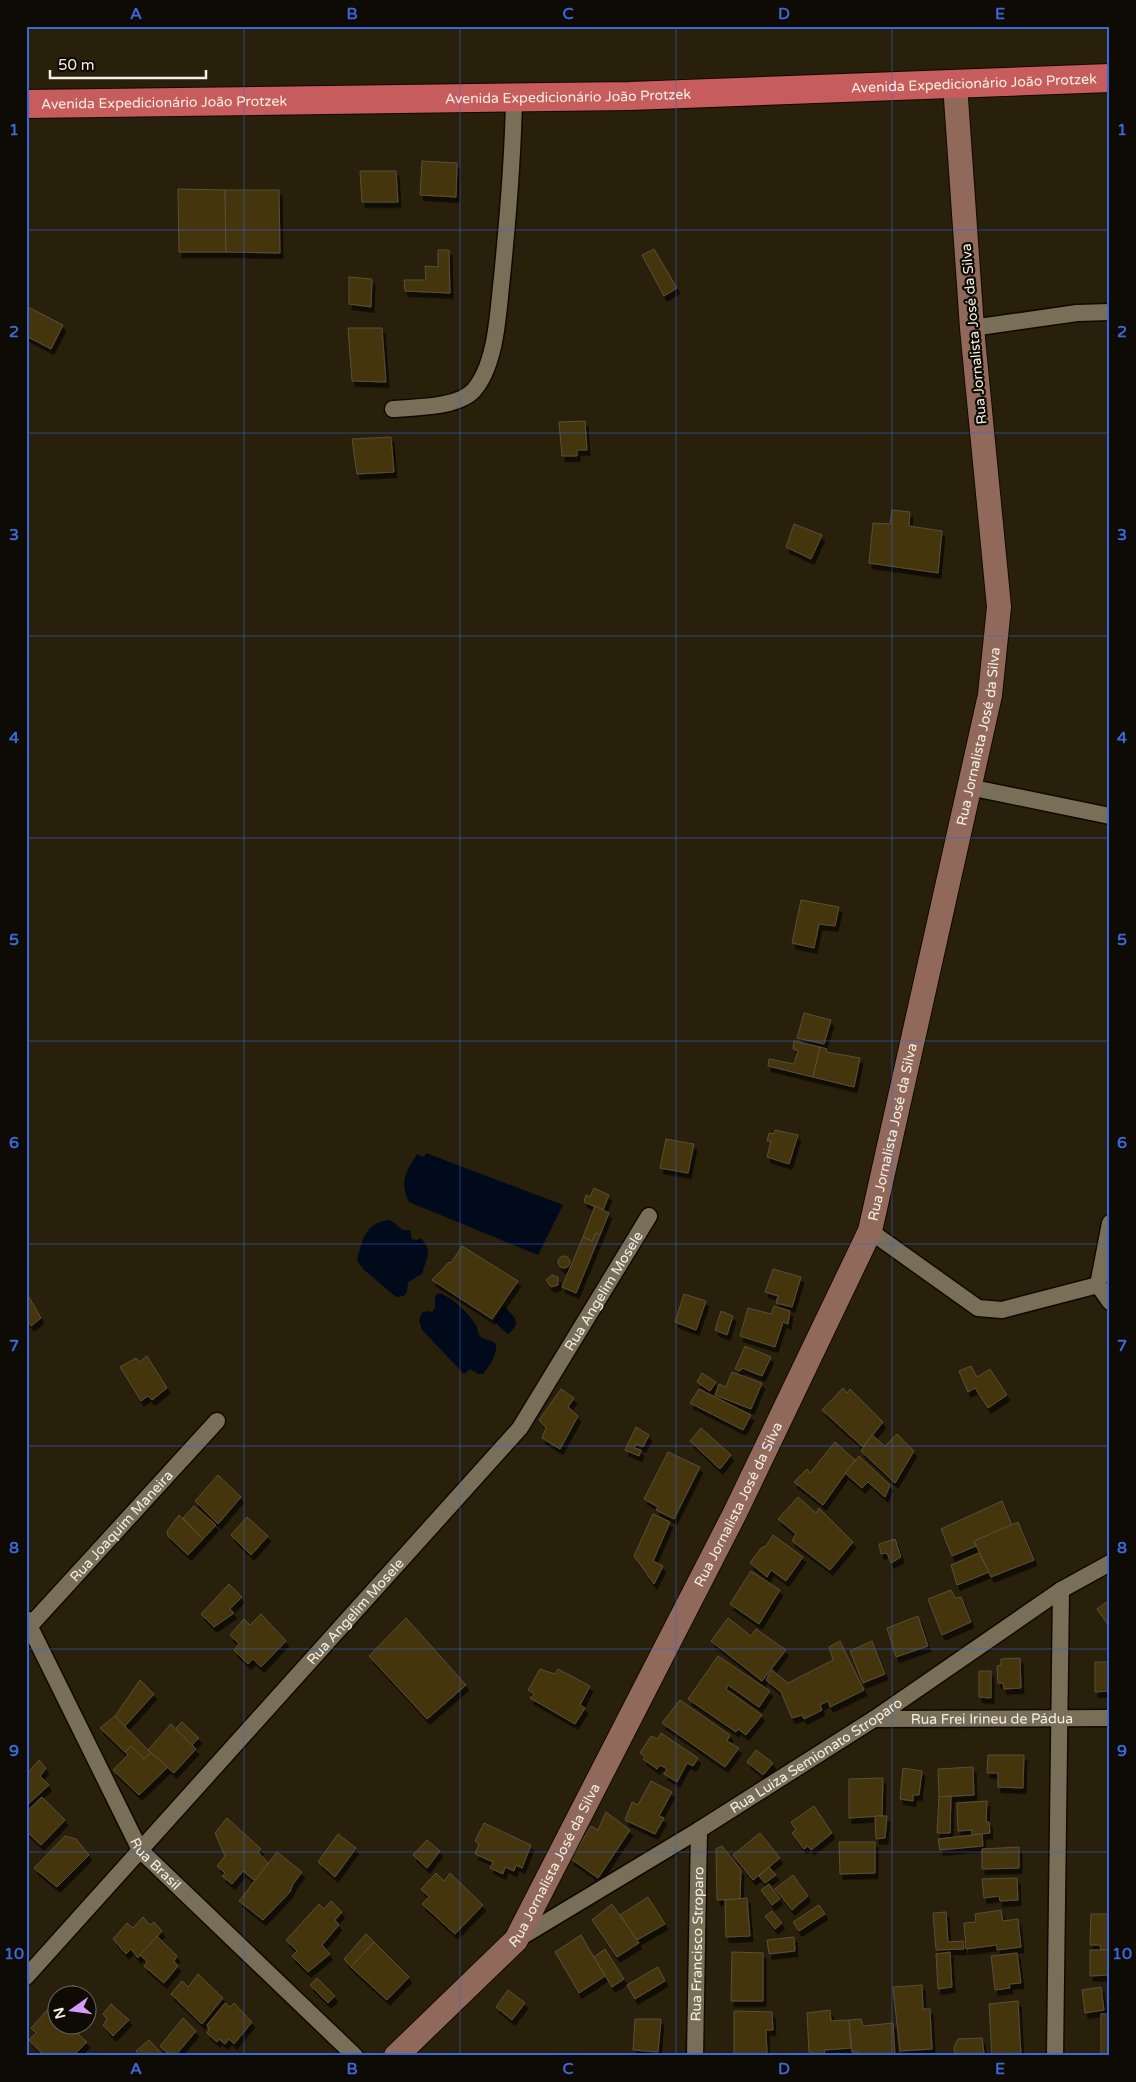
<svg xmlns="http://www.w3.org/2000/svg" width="1136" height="2082" font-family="'Varela Round',sans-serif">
  <defs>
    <filter id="shadow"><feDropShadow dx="3" dy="5.5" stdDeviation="0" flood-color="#0009"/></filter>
  </defs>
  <rect width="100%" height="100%" fill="#29200c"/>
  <g fill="#000a1b">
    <path d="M 426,1153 L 563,1205 L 538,1255 L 409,1202 C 399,1180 406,1173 417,1154 L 424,1157 Z"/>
    <path d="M 390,1220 L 403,1230 L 410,1230 L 412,1239 L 417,1240 L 420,1238 C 434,1249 426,1259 422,1274 L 408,1282 L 407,1292 L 404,1296 L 396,1297 L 363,1269 L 357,1260 C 363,1239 365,1222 390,1220 Z"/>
    <path d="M 438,1293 C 450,1295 472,1316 477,1327 C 478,1331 478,1335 482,1338 C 488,1341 489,1338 496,1344 C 497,1356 490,1365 483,1374 L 478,1374 L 470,1369 L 464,1374 L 422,1330 L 419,1320 L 422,1313 L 426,1311 L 432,1312 L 435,1308 L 435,1297 Z"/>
    <polygon points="505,1307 515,1318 516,1325 510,1333 507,1334 494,1321 502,1308"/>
  </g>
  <g fill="#45340e" stroke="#594f39" filter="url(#shadow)">
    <polygon points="422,161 457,163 456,197 420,195"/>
    <polygon points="360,171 396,171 398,202 362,202"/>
    <polygon points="178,189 225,190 226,252 179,252"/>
    <polygon points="225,190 279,190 280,253 226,252"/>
    <polygon points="654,249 677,288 664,296 642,255"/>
    <polygon points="438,250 449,250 450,293 405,291 404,280 426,280 425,266 438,267"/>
    <polygon points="349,277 372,279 371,307 349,304"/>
    <polygon points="26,306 63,325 51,349 26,336"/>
    <polygon points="348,328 382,328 386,382 352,381"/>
    <polygon points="585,421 587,450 577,450 577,456 562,456 559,422"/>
    <polygon points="391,437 394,472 357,474 352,439"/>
    <polygon points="892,510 910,512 909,526 942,531 938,573 869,563 873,523 890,524"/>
    <polygon points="794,524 822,535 811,559 786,547"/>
    <polygon points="801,900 839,907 835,926 819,924 814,948 792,943"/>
    <polygon points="804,1013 831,1020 824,1044 797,1038"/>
    <polygon points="794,1041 820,1047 813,1077 768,1066 769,1059 794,1064 798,1051 793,1049"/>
    <polygon points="820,1047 827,1049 826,1052 860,1058 854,1087 813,1077"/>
    <polygon points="775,1130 798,1135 789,1164 767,1157 771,1141 767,1141 769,1133 774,1134"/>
    <polygon points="666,1139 694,1144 688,1173 660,1168"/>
    <polygon points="594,1188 609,1195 603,1210 584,1202 586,1195 590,1197"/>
    <polygon points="595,1206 609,1213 600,1235 596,1233 592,1241 583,1237"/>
    <polygon points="596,1233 600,1235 576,1293 562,1287 583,1237 592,1241"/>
    <polygon points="462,1246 518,1281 492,1319 432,1280 449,1262 451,1263"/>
    <circle cx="564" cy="1262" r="6"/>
    <polygon points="773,1269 801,1277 792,1307 776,1303 778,1296 765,1292"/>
    <polygon points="552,1275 558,1277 558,1285 551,1287 546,1280"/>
    <polygon points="26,1292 41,1318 31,1326 26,1320"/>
    <polygon points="684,1294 706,1301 696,1330 675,1322"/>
    <polygon points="774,1306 790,1311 788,1324 783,1322 775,1347 740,1336 748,1308 771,1314"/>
    <polygon points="721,1311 733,1316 727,1335 715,1330"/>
    <polygon points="745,1346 771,1357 762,1376 742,1368 740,1371 735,1369"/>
    <polygon points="147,1356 167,1388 152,1400 148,1396 141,1401 120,1367 136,1358 139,1362"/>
    <polygon points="971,1366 977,1377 990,1369 1007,1395 988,1408 975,1388 968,1392 959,1371"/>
    <polygon points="732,1372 762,1383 751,1409 715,1395 719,1384 726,1387"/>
    <polygon points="702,1373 716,1382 710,1391 697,1382"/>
    <polygon points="843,1388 847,1393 850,1389 883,1422 863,1447 822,1410"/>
    <polygon points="561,1389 574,1398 568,1407 578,1416 560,1449 542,1438 546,1428 539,1420"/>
    <polygon points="699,1389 751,1415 743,1430 690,1403"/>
    <polygon points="636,1427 649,1435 643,1447 636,1444 634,1448 641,1450 639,1456 625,1450"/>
    <polygon points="701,1428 731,1455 720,1469 690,1441"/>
    <polygon points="897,1434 914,1451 895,1483 861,1451 872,1435 885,1446"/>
    <polygon points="835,1442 855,1460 823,1505 794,1482 807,1469 810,1473"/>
    <polygon points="668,1452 700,1467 674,1519 656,1510 658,1507 644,1499"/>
    <polygon points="859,1456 890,1485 885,1497 868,1482 862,1488 845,1473"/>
    <polygon points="218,1475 241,1497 218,1524 195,1501"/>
    <polygon points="798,1497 816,1513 819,1508 853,1542 830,1570 792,1541 796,1534 778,1519"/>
    <polygon points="1002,1501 1012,1525 974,1541 976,1546 952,1556 941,1529"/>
    <polygon points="194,1506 216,1525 203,1539 183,1518"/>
    <polygon points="653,1514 670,1522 653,1561 663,1566 654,1584 634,1556"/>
    <polygon points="179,1515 203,1539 188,1555 168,1536 167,1531"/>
    <polygon points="247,1517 268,1536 251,1555 231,1535"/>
    <polygon points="1018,1522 1034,1560 991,1577 974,1541"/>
    <polygon points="773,1535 803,1557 786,1581 771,1570 767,1577 750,1563 761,1548 766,1546"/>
    <polygon points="895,1539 901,1557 891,1563 887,1553 881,1554 879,1544"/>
    <polygon points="979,1553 989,1572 957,1585 951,1565"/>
    <polygon points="751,1571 780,1590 759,1624 730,1604"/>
    <polygon points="229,1584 242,1597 230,1609 234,1613 214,1627 201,1614"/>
    <polygon points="951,1590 955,1598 961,1597 971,1622 942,1635 928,1599"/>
    <polygon points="1110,1600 1110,1624 1108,1625 1097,1609"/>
    <polygon points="261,1614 286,1641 261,1667 253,1659 248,1664 234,1650 239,1644 230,1635 244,1619 250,1625"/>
    <polygon points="918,1616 928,1646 896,1657 887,1628"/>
    <polygon points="406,1618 466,1685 427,1719 369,1656"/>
    <polygon points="728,1618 751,1636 756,1629 786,1650 762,1681 711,1641"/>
    <polygon points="840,1641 864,1690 830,1707 828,1701 820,1705 822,1710 804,1719 802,1715 792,1718 781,1692 766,1680 772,1670 788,1683 833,1660 829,1647"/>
    <polygon points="872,1641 885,1674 863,1683 850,1651"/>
    <polygon points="718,1656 770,1691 759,1707 728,1685 726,1689 762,1715 746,1735 738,1729 736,1732 688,1699"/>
    <polygon points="1020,1658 1021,1688 1004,1689 1003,1683 998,1683 997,1666 1001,1665 1001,1659"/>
    <polygon points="1095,1662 1110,1662 1110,1691 1095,1692"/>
    <polygon points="540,1669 555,1674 558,1669 590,1686 580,1705 585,1708 575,1724 530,1698 534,1694 528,1690"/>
    <polygon points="979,1671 991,1671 991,1698 979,1697"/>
    <polygon points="140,1680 154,1694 125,1726 115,1716"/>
    <polygon points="680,1700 730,1735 727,1741 739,1748 725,1767 662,1723"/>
    <polygon points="115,1716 151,1753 144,1759 131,1746 125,1752 100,1728"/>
    <polygon points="182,1722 199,1738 192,1745 175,1729"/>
    <polygon points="171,1724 196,1749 174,1773 148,1750"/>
    <polygon points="661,1733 698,1758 693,1766 687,1763 677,1782 664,1774 667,1769 660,1765 657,1769 643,1759 645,1757 640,1753 651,1736 658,1739"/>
    <polygon points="131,1746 144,1759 151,1753 168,1767 139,1795 113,1770 128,1755 125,1752"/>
    <polygon points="756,1750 773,1763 763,1775 747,1762"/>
    <polygon points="988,1755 1024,1755 1023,1788 998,1787 998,1773 987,1773"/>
    <polygon points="39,1760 46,1768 40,1776 49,1785 26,1806 26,1775"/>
    <polygon points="973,1767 974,1795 939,1797 938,1769"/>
    <polygon points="903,1768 922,1771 919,1795 913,1795 913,1801 900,1799"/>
    <polygon points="883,1778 882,1816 849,1818 849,1779"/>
    <polygon points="651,1781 672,1792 659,1816 664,1818 655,1834 625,1820 632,1802 638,1805"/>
    <polygon points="951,1796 950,1833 937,1833 939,1797"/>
    <polygon points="42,1797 65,1820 41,1845 26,1831 26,1812"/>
    <polygon points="987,1801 986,1822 989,1822 990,1833 972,1835 972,1830 958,1831 957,1803"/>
    <polygon points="814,1806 832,1833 811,1850 808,1846 804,1849 792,1833 796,1830 791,1822"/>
    <polygon points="606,1812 630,1830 598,1878 571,1859 591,1826 598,1830"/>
    <polygon points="875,1816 887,1816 885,1838 876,1839"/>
    <polygon points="227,1818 261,1849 258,1852 268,1863 255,1881 243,1871 232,1884 222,1876 225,1873 217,1866 225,1856 215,1833"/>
    <polygon points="484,1823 531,1845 522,1868 516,1865 514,1871 505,1867 503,1874 490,1868 493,1862 475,1854 479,1844 475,1841"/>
    <polygon points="760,1833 780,1858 753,1880 733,1855"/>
    <polygon points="338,1834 356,1848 335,1877 318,1862"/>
    <polygon points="982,1834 983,1846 940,1850 938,1839"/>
    <polygon points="65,1836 76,1839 89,1855 57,1887 34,1868"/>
    <polygon points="427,1840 440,1851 427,1868 413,1855"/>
    <polygon points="839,1842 875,1842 875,1873 840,1874"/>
    <polygon points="722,1846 741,1870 740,1899 717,1900 716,1849"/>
    <polygon points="1019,1847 1019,1868 982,1869 982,1849"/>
    <polygon points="277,1852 302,1872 293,1884 290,1892 263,1920 239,1901"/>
    <polygon points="769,1867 776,1875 765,1883 759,1876"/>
    <polygon points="436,1873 444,1881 450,1873 483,1905 455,1934 422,1904 429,1897 421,1889"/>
    <polygon points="793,1875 808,1896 792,1910 775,1889"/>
    <polygon points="1017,1878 1018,1900 1000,1901 999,1896 984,1898 982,1879"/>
    <polygon points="769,1884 780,1899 772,1905 761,1890"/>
    <polygon points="648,1897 665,1924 637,1940 620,1915"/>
    <polygon points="747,1898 750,1936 726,1937 725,1900"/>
    <polygon points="331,1901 342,1912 335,1920 339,1925 322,1945 330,1954 308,1972 292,1956 297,1951 286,1940 319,1904 324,1909"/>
    <polygon points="612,1904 639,1943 617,1957 592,1920"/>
    <polygon points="819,1905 825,1914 799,1931 793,1922"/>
    <polygon points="1001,1910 1003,1921 1018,1919 1021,1947 997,1950 997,1945 966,1949 964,1923 976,1922 975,1914"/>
    <polygon points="772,1911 782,1923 775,1929 765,1916"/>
    <polygon points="946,1912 948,1942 963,1941 964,1949 936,1950 933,1913"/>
    <polygon points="1091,1914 1110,1914 1110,1950 1101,1950 1100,1945 1090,1945"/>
    <polygon points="143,1917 150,1925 154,1922 162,1931 138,1958 131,1949 126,1954 113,1939 127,1923 133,1928"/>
    <polygon points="366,1934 374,1942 351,1967 344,1959"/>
    <polygon points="581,1935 605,1976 579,1993 555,1952"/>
    <polygon points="157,1936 177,1956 174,1961 178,1966 164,1983 144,1966 147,1962 140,1955"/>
    <polygon points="794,1937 795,1951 769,1954 767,1940"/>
    <polygon points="374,1942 409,1977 387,2000 351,1967"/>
    <polygon points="605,1949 624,1979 612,1987 594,1957"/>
    <polygon points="1090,1950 1110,1950 1110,1975 1090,1976"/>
    <polygon points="732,1952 763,1953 763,2001 731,2001"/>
    <polygon points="950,1952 952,1987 938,1989 936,1954"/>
    <polygon points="1017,1953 1021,1983 1009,1984 1010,1988 995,1990 991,1956"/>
    <polygon points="658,1967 665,1981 635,1999 627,1985"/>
    <polygon points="198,1974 223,1998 202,2024 171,1994 182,1981 188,1987"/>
    <polygon points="317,1978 335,1996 328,2003 310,1985"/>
    <polygon points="73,1985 82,1994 65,1994"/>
    <polygon points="922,1985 923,2009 930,2009 932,2049 900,2051 893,1987"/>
    <polygon points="1101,1987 1104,2010 1085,2013 1082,1990"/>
    <polygon points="508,1990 525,2003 512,2020 496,2007"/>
    <polygon points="1018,2001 1021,2055 992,2056 989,2004"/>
    <polygon points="225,2003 230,2007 234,2003 252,2022 234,2044 229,2039 225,2044 219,2039 217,2042 207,2033 209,2029 207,2025"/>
    <polygon points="111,2004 129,2020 113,2036 103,2025 107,2019 103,2014"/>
    <polygon points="49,2008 58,2016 58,2024 67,2024 87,2042 73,2056 44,2056 29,2040 36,2033 31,2028"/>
    <polygon points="830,2010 831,2021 849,2020 851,2048 824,2050 825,2056 814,2056 813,2052 809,2052 807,2013"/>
    <polygon points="734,2011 772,2012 773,2030 766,2030 767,2054 734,2055"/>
    <rect x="1101" y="2014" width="9" height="40"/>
    <polygon points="183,2018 196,2031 175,2056 170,2056 160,2046"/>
    <polygon points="635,2019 661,2019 658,2052 633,2050"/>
    <polygon points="861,2019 863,2026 893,2023 895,2054 860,2056 859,2052 852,2052 849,2020"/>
    <polygon points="982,2038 984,2053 955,2056 954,2047 958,2039"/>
    <polygon points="149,2040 164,2056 141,2056 136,2051"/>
  </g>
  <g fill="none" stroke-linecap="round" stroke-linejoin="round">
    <g stroke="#110900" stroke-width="19">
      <g id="street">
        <polyline points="972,328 1077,313 1110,312"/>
        <path d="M 393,409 C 416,407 458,408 474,390 C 497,363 498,311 502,277 C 508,217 513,158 514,98"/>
        <polyline points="969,787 1110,816"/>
        <polyline points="1110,1223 1098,1285 1110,1302"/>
        <polyline points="870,1231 978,1308 1002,1310 1098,1285"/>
        <path id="s1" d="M 26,1619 L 140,1850 L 355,2056"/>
        <path id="s2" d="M 26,1630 L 217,1421"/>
        <path id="s3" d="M 874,1719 L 1110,1718"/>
        <path id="s4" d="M 518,1939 L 699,1830 L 874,1719 L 1061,1590 L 1110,1563"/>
        <path id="s5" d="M 26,1977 L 520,1428 L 649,1216"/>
        <path id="s6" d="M 695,2056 L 699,1830"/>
        <polyline points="1055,2056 1061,1590"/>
      </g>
    </g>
    <g stroke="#110900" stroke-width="26">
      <g id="secondary">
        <path id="s7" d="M 396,2056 L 516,1940 L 735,1513 L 870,1231 L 990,695 L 999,607 L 972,328 L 955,84"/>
      </g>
    </g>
    <g stroke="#110900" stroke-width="30">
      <g id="highway">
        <path id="s8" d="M 26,104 L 630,96 L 1110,78"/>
      </g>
    </g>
    <use href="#street" stroke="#796f59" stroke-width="16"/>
    <use href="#secondary" stroke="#90695a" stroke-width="24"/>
    <use href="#highway" stroke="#c75c5c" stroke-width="28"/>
  </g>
  <path fill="none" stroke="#3d66da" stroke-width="1" stroke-opacity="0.55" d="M 244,26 L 244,2056M 460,26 L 460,2056M 676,26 L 676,2056M 892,26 L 892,2056M 26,230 L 1110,230M 26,433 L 1110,433M 26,636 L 1110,636M 26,838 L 1110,838M 26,1041 L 1110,1041M 26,1244 L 1110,1244M 26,1446 L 1110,1446M 26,1649 L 1110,1649M 26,1852 L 1110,1852"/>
  <g text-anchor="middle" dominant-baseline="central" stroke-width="4.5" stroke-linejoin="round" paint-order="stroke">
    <g font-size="14" fill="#f5efe2" stroke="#0e0a04">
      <text stroke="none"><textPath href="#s8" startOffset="948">Avenida Expedicionário João Protzek</textPath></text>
      <text stroke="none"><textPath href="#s8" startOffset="542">Avenida Expedicionário João Protzek</textPath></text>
      <text stroke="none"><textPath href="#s8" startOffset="138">Avenida Expedicionário João Protzek</textPath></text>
      <text transform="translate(974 334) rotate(-95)">Rua Jornalista José da Silva</text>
      <text stroke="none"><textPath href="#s7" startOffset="1466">Rua Jornalista José da Silva</textPath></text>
      <text stroke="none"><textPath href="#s7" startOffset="1061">Rua Jornalista José da Silva</textPath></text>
      <text stroke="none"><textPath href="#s5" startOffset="899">Rua Angelim Mosele</textPath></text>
      <text stroke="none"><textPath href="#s7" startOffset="656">Rua Jornalista José da Silva</textPath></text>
      <text stroke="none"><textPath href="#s2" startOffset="141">Rua Joaquim Maneira</textPath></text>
      <text stroke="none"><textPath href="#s5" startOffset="492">Rua Angelim Mosele</textPath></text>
      <text stroke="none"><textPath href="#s3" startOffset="118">Rua Frei Irineu de Pádua</textPath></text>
      <text stroke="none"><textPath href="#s4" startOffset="350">Rua Luiza Semionato Stroparo</textPath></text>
      <text stroke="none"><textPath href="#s1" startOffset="278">Rua Brasil</textPath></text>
      <text stroke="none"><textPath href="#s7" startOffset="251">Rua Jornalista José da Silva</textPath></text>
      <text stroke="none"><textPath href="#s6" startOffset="112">Rua Francisco Stroparo</textPath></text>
    </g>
  </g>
  <rect width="1136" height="2082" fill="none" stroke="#0e0a04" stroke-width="55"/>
  <g transform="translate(72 2010) rotate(256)"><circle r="24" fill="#0e0a04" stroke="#6a665d"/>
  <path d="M0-4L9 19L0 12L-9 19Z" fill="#d49cfb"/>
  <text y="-8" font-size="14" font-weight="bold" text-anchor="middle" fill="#f5efe2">N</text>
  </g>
  <path d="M50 70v8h156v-8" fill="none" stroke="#f5efe2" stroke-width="2.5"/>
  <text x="58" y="70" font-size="15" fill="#f5efe2" stroke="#0e0a04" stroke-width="4" paint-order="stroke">50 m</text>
  <rect x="28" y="28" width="1080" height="2026" fill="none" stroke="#3d66da" stroke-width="2"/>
  <g font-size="16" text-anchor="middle" font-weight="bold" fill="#3d66da">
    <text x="136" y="19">A</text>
    <text x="352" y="19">B</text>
    <text x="568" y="19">C</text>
    <text x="784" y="19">D</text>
    <text x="1000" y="19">E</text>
    <text x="14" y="135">1</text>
    <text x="1122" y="135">1</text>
    <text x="14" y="337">2</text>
    <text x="1122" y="337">2</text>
    <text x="14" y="540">3</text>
    <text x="1122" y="540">3</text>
    <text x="14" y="743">4</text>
    <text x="1122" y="743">4</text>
    <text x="14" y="945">5</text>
    <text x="1122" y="945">5</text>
    <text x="14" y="1148">6</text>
    <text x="1122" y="1148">6</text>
    <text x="14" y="1351">7</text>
    <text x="1122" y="1351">7</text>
    <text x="14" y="1553">8</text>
    <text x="1122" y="1553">8</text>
    <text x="14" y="1756">9</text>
    <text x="1122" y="1756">9</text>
    <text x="14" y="1959">10</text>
    <text x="1122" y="1959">10</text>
    <text x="136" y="2074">A</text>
    <text x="352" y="2074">B</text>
    <text x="568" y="2074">C</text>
    <text x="784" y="2074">D</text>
    <text x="1000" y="2074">E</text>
  </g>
</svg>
